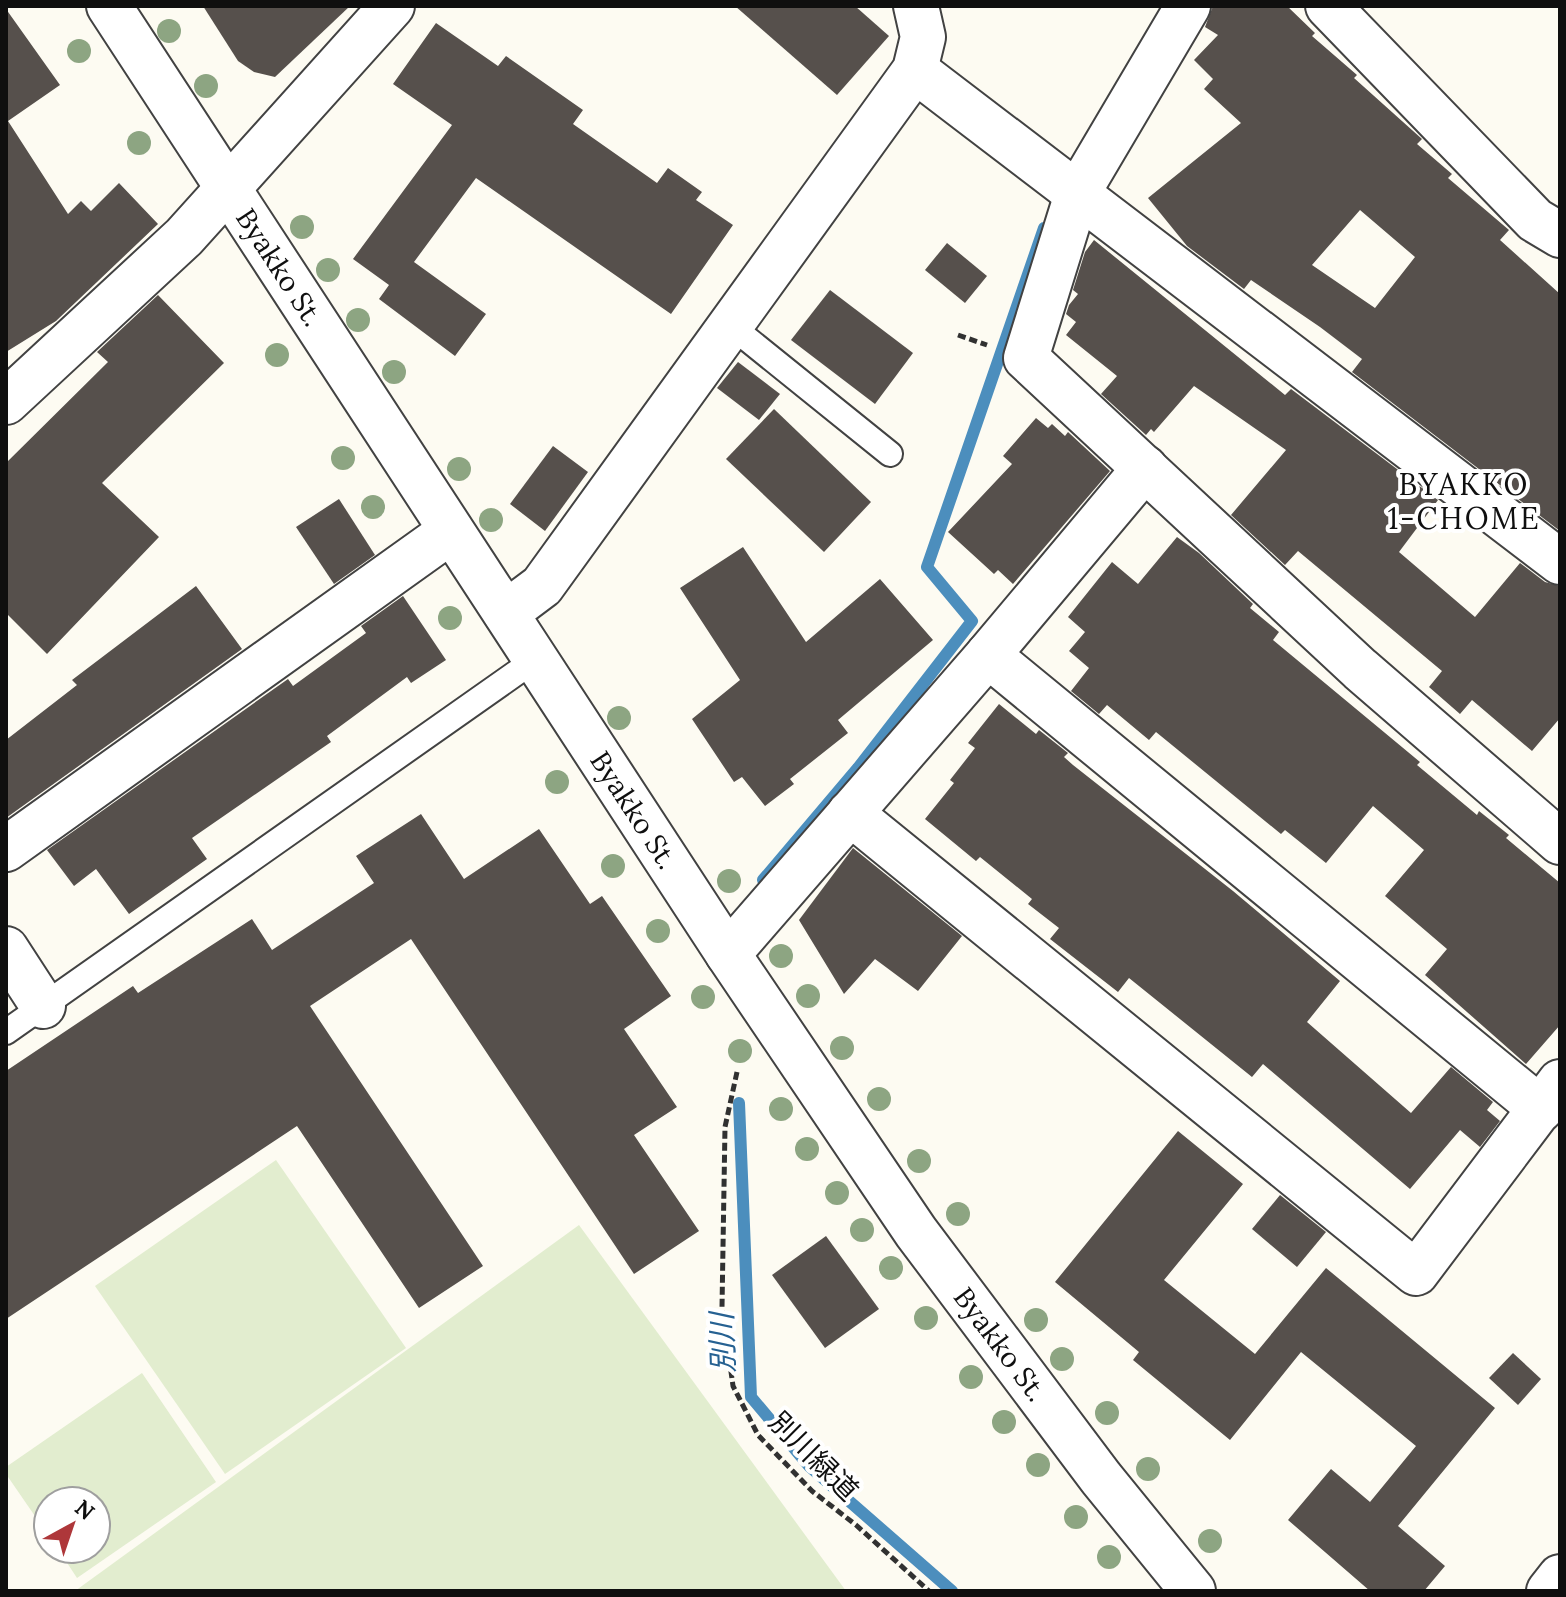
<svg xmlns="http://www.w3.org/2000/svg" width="1566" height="1597" font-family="Lora,'Noto Sans JP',serif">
  <rect width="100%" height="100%" fill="#fdfbf2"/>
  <g fill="#e2edcf">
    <polygon points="276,1160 406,1348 225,1474 95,1286"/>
    <polygon points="579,1225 846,1591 75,1591"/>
    <polygon points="142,1373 216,1482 77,1578 58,1549 96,1549 96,1501 48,1501 48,1535 6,1474 6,1467"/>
  </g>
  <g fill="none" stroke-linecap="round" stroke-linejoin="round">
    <g stroke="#4c8ebd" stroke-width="12">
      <polyline points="763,880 858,768 972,621 927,567 1044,228"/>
      <polyline points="739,1103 751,1397 809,1466 952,1591"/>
    </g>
  </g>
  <g fill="#56504c" fill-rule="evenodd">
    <polygon points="203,6 350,6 275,77 254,72 238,61"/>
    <polygon points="735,6 855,6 889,36 837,95"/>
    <path d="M 1213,6 L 1287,6 L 1315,33 L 1312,36 L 1357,75 L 1354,78 L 1422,139 L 1417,144 L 1452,174 L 1448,178 L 1509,230 L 1500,240 L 1560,294 L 1560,531 L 1352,372 L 1362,359 L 1320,327 L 1251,280 L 1244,289 L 1187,246 L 1148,198 L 1241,123 L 1204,89 L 1213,79 L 1194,60 L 1218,35 L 1205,27 ZM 1360,210 L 1415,257 L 1375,308 L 1312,265 Z"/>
    <polygon points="6,9 60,85 8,121 68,214 81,201 91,211 119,183 158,224 56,321 6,352"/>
    <polygon points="436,23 498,66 506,56 583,110 573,124 657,183 668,168 702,192 696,200 733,225 671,314 476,178 414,262 486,314 455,356 379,299 389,285 353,259 452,125 393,84"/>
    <polygon points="1094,240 1285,395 1291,389 1438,500 1399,552 1475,617 1520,563 1545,582 1560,586 1560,718 1532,751 1472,700 1460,714 1429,687 1442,671 1298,551 1285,565 1231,515 1286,450 1194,386 1154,432 1151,429 1146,435 1101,394 1117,376 1066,335 1076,322 1066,314 1069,305 1078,294 1073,290 1085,252"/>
    <polygon points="947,243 987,276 965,303 925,270"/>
    <polygon points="830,290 913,353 875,404 791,340"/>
    <polygon points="158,295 224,363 102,483 159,537 47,654 6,613 6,463 108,362 97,352"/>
    <polygon points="738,362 780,394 759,420 717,388"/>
    <polygon points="774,409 871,502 824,552 726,459"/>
    <polygon points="1036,418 1048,428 1052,424 1065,436 1068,432 1110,471 1013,584 998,570 994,574 948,532 1012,464 1003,456"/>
    <polygon points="553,446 588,472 545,531 510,504"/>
    <polygon points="339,499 375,555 334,584 296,527"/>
    <polygon points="1177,537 1199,553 1253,604 1250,608 1279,632 1273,640 1420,762 1417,765 1477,815 1479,811 1509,835 1506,838 1560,883 1560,1025 1526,1064 1425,975 1447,949 1385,896 1424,850 1373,806 1326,863 1285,830 1281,834 1156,732 1149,740 1107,705 1099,714 1071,691 1089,668 1069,651 1085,632 1068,617 1112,562 1138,584"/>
    <polygon points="743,547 806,642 880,579 933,640 838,720 848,733 790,779 794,784 765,806 742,777 734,782 692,719 740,680 680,588"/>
    <polygon points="196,586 242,649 6,818 6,740 77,685 72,680"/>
    <polygon points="403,596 446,660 411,683 407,677 327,736 331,742 192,838 207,859 129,914 96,869 74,886 47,850 288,679 293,686 366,633 361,626"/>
    <polygon points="999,704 1036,734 1039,730 1068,753 1064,757 1073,765 1233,891 1340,981 1307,1022 1411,1113 1451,1067 1493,1102 1487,1110 1500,1121 1480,1147 1460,1130 1410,1189 1263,1064 1252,1077 1129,978 1118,992 1050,939 1059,928 1028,904 1032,899 980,857 976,861 925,819 954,783 950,780 975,748 968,743"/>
    <polygon points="421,814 464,879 539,829 590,904 602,896 671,996 624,1029 677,1107 634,1135 699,1231 634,1274 411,939 310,1006 483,1266 419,1308 297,1126 6,1319 6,1071 133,986 138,993 252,919 272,950 374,883 356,856"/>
    <polygon points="853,848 962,936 918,991 875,959 844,994 799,920"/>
    <polygon points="1178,1131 1243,1184 1164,1280 1255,1354 1326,1268 1495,1408 1398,1526 1445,1566 1424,1591 1370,1591 1288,1520 1331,1469 1370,1502 1416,1446 1301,1352 1230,1440 1133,1360 1139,1352 1055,1282"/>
    <polygon points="1280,1195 1326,1232 1297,1267 1252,1229"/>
    <polygon points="826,1236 879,1309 825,1348 772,1275"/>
    <polygon points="1513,1353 1541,1379 1518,1405 1489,1378"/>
  </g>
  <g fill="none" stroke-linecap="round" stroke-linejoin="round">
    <g stroke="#424242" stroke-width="28">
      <g id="service">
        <polyline points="730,325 890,454"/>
        <polyline points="6,1032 536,659"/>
      </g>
    </g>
    <g stroke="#424242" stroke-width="48">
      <g id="minor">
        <polyline points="1188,6 1077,194 1026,358 1360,669 1560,842"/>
        <polyline points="1328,6 1535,220 1560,235"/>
        <polyline points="915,70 1560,562"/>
        <polyline points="6,402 184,237 392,6"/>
        <polyline points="1145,468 988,655 1541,1109"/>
        <polyline points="506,613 542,586 915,70 923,37 916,6"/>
        <polyline points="850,813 1416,1273 1560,1082"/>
        <polyline points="6,849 451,531"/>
        <polyline points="6,949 43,1006"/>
        <polyline points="728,954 988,655"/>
      </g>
    </g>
    <g stroke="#424242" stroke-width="48">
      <g id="tertiary">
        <path id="s1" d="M 109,6 L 728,954 L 916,1232 L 1101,1478 L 1193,1591"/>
        <polyline points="1549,1591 1560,1577"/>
      </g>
    </g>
    <g stroke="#313131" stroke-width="5" stroke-dasharray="8 4" stroke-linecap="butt">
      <polyline points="958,335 987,345"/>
      <polyline points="737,1072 725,1127 722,1307 733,1386 758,1435 812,1491 856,1525 929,1591"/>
    </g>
    <use href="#service" stroke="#fff" stroke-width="24"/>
    <use href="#minor" stroke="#fff" stroke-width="44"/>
    <use href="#tertiary" stroke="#fff" stroke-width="44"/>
  </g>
  <g fill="#8da582">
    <circle cx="169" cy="31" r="12"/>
    <circle cx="79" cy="51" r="12"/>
    <circle cx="206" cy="86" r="12"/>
    <circle cx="139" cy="143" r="12"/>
    <circle cx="302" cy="227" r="12"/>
    <circle cx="328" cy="270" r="12"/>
    <circle cx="358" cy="320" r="12"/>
    <circle cx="277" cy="355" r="12"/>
    <circle cx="394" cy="372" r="12"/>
    <circle cx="343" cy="458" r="12"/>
    <circle cx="459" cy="469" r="12"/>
    <circle cx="373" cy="507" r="12"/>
    <circle cx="491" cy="520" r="12"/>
    <circle cx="450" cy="618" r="12"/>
    <circle cx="619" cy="718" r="12"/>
    <circle cx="557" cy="782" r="12"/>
    <circle cx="613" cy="866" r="12"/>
    <circle cx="729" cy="881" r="12"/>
    <circle cx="658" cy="931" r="12"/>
    <circle cx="781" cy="956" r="12"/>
    <circle cx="808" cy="996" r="12"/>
    <circle cx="703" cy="997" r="12"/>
    <circle cx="842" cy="1048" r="12"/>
    <circle cx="740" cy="1051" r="12"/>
    <circle cx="879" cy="1099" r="12"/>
    <circle cx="781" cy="1109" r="12"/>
    <circle cx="807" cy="1149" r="12"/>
    <circle cx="919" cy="1161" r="12"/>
    <circle cx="837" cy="1193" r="12"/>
    <circle cx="958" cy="1214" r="12"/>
    <circle cx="862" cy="1230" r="12"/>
    <circle cx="891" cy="1268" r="12"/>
    <circle cx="926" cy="1318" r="12"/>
    <circle cx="1036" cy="1320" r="12"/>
    <circle cx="1062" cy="1359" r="12"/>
    <circle cx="971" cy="1377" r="12"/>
    <circle cx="1107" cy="1413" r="12"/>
    <circle cx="1004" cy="1422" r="12"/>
    <circle cx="1038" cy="1465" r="12"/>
    <circle cx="1148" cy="1469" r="12"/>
    <circle cx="1076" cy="1517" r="12"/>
    <circle cx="1210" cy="1541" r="12"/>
    <circle cx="1109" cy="1557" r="12"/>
  </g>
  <g text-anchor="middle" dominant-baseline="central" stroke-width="8" stroke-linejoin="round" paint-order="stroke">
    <g font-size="28" fill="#0f0f0f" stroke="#fff">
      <text stroke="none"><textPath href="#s1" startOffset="312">Byakko St.</textPath></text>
      <text stroke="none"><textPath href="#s1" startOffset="960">Byakko St.</textPath></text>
      <text stroke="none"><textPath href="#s1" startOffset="1608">Byakko St.</textPath></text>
      <text transform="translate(814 1456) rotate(45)">別川緑道</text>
    </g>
    <g font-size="30" letter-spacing="2" fill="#0f0f0f" stroke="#fff">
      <text x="1464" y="484">BYAKKO<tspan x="1464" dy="34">1-CHOME</tspan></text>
    </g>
    <g font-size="30" font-style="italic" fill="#266192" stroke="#fff">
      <text transform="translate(722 1343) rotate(-92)">別川</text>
    </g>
  </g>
  <rect width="1566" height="1597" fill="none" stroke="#0f0f0f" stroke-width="16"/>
  <g transform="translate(72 1525) rotate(40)"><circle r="38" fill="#ffffff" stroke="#9f9f9f" stroke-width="2"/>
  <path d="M0-6L14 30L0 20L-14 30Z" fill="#ae373a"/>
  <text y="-12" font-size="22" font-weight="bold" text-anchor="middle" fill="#0f0f0f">N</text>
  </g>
</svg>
